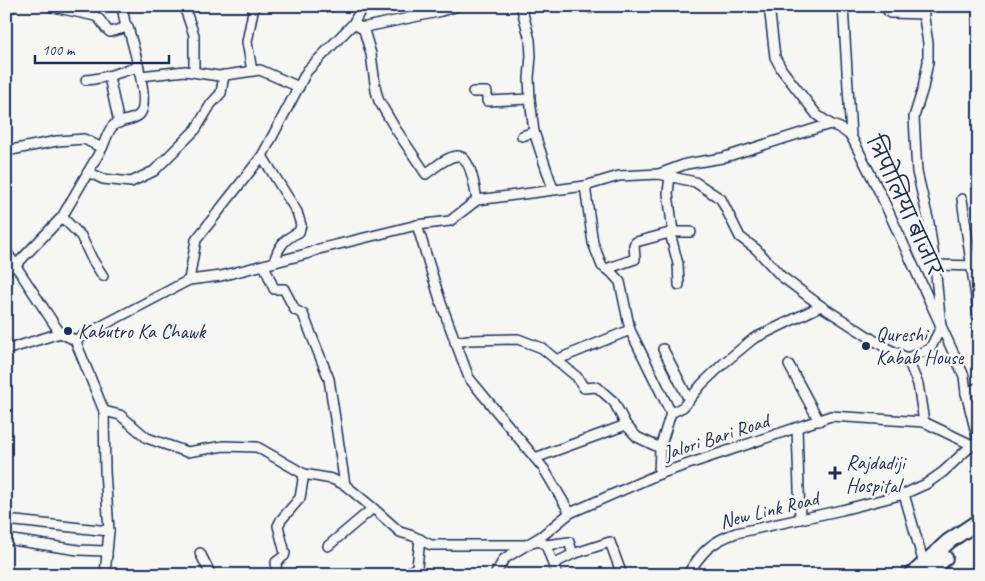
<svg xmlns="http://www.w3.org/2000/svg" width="985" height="581" font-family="Caveat,'Playpen Sans Deva',sans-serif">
  <rect width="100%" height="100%" fill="#f6f6f2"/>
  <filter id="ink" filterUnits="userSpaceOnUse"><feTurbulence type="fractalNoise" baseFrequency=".02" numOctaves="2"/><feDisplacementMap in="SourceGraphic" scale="10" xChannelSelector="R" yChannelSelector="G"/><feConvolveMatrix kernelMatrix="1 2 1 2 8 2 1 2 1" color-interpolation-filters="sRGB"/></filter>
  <g filter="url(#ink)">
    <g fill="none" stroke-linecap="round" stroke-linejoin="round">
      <g stroke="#1b2f5e" stroke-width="12">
        <g id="street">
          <path d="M 49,6 L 95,16 C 103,20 103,28 110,32 L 128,27"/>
          <polyline points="184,6 194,35 194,72"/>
          <polyline points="521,6 530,40 531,56 529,78 530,99 534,132 553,189"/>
          <polyline points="590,6 591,8"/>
          <polyline points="769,6 775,57 782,70 817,115 830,124 840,128 851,136 880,193 964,376 966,393 979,445"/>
          <polyline points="843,6 851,136"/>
          <polyline points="884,6 890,13 924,14"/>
          <polyline points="6,9 12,6"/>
          <polyline points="358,26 361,28 438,12 458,6"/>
          <path d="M 363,27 L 371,54 L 376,91 L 379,101 L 395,128 L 426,174 C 434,168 446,157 457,156 C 471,155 475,190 477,200"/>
          <polyline points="252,71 247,42 254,6"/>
          <polyline points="141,76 185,71 219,76 260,70 299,87"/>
          <polyline points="109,77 119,123"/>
          <path d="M 86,80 C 105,79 121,71 139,67"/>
          <polyline points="473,92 487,92 487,101 530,99"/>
          <polyline points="522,136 534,132"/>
          <path d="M 102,148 C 105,142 107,133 112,127 C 118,119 133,122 140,114 C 151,101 132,43 128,27 L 125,23 L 122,6"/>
          <polyline points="6,151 57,141 84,139 102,148 62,217 16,265 6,270"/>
          <path d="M 262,156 L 297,212 L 301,225 L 299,232 C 285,238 278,247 274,262"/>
          <polyline points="88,172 103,179 131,182 154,171 196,129 211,104 221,93 224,75"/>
          <polyline points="659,174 686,164 722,158 830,124"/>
          <polyline points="670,176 668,193 673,232"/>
          <polyline points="585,186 593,243 602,266 611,272 620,282 630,330 671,413"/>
          <polyline points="962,199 979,319"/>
          <polyline points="62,217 81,236 92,259 103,276"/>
          <polyline points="417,225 441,303 469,378 544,469 570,513"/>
          <polyline points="670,233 678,264 679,285"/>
          <polyline points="6,251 60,333 75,340 104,411 105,471 109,531 105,575"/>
          <polyline points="264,265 274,289 284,289 295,310 303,314 329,379 345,485"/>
          <polyline points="935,265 979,266"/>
          <polyline points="606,269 635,259 634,245 636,242 673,232 691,232"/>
          <polyline points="189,280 196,240 262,156 307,71 353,24 363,6"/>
          <polyline points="75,340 189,280 221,276 306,254 319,249 417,225 450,221 477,200 585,186 619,176 659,174 695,182 721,199 740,237 756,249 781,276 821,306 886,348 907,358 918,384 924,422"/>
          <polyline points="455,342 468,340 518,339 542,348 577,377 584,388 597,387 614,402 626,425 637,437 660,448 659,474"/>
          <polyline points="663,349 689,400"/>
          <polyline points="6,350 60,333"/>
          <polyline points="907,358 930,349 941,327 935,265 929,223 917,172 916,155 914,117 923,88 928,62 928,43 922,6"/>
          <polyline points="556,360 630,330"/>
          <polyline points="789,365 819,421"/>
          <polyline points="966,393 979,387"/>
          <polyline points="104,411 120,415 147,438 187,452 224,446 257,447 304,474 332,479 345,485 373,508 400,532 413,536 431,545 525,545 539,541 546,545 569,542 573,554 553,564"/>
          <polyline points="797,428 800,519"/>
          <polyline points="660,448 671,413 683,407 702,384 724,363 753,339 821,306"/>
          <polyline points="535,458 626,425"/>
          <polyline points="904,494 924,564"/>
          <polyline points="6,520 109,531"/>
          <polyline points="6,539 78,550 105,551 107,555"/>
          <polyline points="546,545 557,575"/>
          <polyline points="328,546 373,508"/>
          <polyline points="200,553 211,575"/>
          <polyline points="573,554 610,542 622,575"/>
          <polyline points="410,572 417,567 420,539"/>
          <polyline points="277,575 276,562 284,556 285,553 278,526 281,520 300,498 304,474"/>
          <polyline points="495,575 504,559 543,535 570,513 659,474 831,416 924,422 972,445"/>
          <path d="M 687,575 C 702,552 710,542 736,533 L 842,510 L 904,494 L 926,484 L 943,472 L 972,445 L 976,445"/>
        </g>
      </g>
      <g stroke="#1b2f5e" stroke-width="18">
        <g id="primary">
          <polyline points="912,575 949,541 979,521"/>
          <polyline points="927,575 945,558"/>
        </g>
      </g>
      <use href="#street" stroke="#f6f6f2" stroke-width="9"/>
      <use href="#primary" stroke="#f6f6f2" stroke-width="14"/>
    </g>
  </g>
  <g fill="#1b2f5e" stroke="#f6f6f2" stroke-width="2">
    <circle cx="68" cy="331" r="5"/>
    <circle cx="866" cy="346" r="5"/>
    <path d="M832.5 465.5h5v5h5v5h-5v5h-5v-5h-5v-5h5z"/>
  </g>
  <g text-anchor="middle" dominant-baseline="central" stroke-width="5" stroke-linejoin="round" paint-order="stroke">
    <g font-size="20" fill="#1b2f5e" stroke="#f6f6f2">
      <text transform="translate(904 206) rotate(65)">त्रिपोलिया बाजार</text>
      <text transform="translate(716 437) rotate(-18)">Jalori Bari Road</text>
      <text transform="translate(769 510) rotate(-14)">New Link Road</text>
    </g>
    <g font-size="20" fill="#1b2f5e" stroke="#f6f6f2" text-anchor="start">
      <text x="78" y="331">Kabutro Ka Chawk</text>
      <text x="876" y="334">Qureshi<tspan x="876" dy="23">Kabab House</tspan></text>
      <text x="846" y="462">Rajdadiji<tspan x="846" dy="23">Hospital</tspan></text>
    </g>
  </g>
  <rect width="985" height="581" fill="none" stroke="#f6f6f2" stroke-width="25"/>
  <rect x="12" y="12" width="960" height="556" fill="none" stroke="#1b2f5e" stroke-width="2" filter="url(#ink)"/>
  <path d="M35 55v8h134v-8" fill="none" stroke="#1b2f5e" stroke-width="2.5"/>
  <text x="42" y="55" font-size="15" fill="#1b2f5e" stroke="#f6f6f2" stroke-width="4" paint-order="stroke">100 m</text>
</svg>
